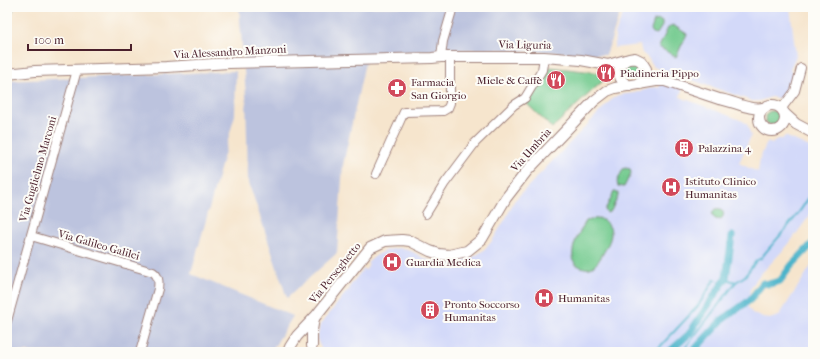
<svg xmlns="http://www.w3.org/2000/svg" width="820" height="359" font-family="'IM FELL French Canon',serif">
  <rect width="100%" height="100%" fill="#fdfcf7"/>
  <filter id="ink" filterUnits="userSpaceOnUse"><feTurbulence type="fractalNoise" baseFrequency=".025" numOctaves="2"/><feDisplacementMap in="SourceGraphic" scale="8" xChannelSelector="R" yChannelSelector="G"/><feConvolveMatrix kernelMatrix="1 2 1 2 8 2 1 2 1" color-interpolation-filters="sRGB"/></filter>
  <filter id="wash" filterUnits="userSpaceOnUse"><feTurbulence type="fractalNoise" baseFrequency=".012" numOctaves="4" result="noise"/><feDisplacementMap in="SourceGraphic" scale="16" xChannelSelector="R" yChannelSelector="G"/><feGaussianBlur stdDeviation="0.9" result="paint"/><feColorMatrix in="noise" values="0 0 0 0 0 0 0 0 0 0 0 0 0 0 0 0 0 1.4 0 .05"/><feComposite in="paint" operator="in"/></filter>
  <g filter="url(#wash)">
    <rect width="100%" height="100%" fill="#f6e5cd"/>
    <polygon fill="#d3d9f9" points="626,7 790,7 796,56 790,69 793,75 792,83 784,96 778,98 771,97 759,101 752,101 686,78 680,97 743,121 747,124 751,136 739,163 751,169 758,172 760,158 767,142 772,144 777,139 782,139 785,136 812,148 813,146 813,211 788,245 757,278 750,290 748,307 752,313 769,319 779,316 813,263 813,352 323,352 318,342 318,334 320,325 348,290 349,291 350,286 363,269 366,270 369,264 367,263 378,254 387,250 399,248 411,251 428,260 441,263 453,264 475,256 484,250 492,241 506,218 514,201 613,98 618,95 634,93 655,87 659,88 665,71 654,67 648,58 642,53 640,45 614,48 615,34"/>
    <g fill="#bcc3de">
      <polygon points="239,7 622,7 606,55 487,49 367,53 343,165 337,253 287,298 248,180 246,96"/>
      <polygon points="236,71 235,115 191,274 293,316 271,352 7,352 7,81"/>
    </g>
    <g fill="#74cb90" stroke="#5f755e">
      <polygon points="659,20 662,22 662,26 657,34 653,33 651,30 654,21"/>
      <polygon points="673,25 687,34 676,57 659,47 668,28"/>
      <circle cx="632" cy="72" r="7"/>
      <polygon points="550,67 602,73 604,80 552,128 526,103"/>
      <circle cx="772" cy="118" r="7"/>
      <polygon points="625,168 630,169 631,173 624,187 618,186 617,182 623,169"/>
      <polygon points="614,192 618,192 618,196 611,211 607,213 605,210"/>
      <circle cx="718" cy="214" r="5.5"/>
      <path d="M 599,218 C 615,226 613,236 605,250 C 602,255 599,262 594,266 C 588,271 581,267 575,264 C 568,250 579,233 586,221 Z"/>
    </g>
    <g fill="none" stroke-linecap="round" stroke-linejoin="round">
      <g stroke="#4cb4ca" stroke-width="2">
        <polyline points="729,280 736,282"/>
        <polyline points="655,352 698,306 714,280 717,280"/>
        <path d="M 682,352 L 736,282 L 745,276 L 756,261 L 761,258 C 779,236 800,215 813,190"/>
      </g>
      <g stroke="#4cb4ca" stroke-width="7">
        <polyline points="7,17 11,7"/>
        <polyline points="696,348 722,320 750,300 763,283 769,284 780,281 791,266 813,243"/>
        <polyline points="669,352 689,334 726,278 732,236"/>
      </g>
    </g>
  </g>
  <g filter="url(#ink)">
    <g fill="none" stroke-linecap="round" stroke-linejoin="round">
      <g stroke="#a0827c" stroke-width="10">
        <g id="minor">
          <polyline points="441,57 443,41 453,7"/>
          <polyline points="782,108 795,91 801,68"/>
          <polyline points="376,174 404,112 443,111 448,108 450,103 450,57"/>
          <polyline points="426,214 445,183 475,143 514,105 525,98 542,70 544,57"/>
          <path d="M 31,236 L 153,272 C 159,276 159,282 158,289 L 140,352"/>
          <polyline points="7,321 77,70"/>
        </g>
      </g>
      <g stroke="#a0827c" stroke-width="12">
        <g id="tertiary">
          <path d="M 626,60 C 615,68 618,82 630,86"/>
          <polyline points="7,74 35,71 166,67 229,63 432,58 441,57 544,57 581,60 608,65 629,59 635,58 641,61 646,69 645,78 640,84"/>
          <path d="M 660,78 L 665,81 L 719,99 C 734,101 749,111 764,108"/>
          <circle cx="772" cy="118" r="13"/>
          <polyline points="785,114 796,124 813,133"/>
          <polyline points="312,346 312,330 314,318"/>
          <polyline points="288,352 290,347 297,336 315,317 370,248 385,241 402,240 410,241 430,251 439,254 449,255 467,251 482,239 506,198 527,171 594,101 607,91 615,88 656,81 665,81"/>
        </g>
      </g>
      <use href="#minor" stroke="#fff" stroke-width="8"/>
      <use href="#tertiary" stroke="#fff" stroke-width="10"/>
    </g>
  </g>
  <defs>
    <g id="restaurant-disc" transform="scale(1)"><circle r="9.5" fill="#d1495b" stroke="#fdfcf7"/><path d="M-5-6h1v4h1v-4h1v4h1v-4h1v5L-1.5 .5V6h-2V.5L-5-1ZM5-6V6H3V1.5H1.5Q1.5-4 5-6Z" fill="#fff"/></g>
    <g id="pharmacy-disc" transform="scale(1)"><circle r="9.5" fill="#d1495b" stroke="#fdfcf7"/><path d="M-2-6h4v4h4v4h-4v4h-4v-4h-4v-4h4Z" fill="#fff"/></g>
    <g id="building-disc" transform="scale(1)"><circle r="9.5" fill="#d1495b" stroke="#fdfcf7"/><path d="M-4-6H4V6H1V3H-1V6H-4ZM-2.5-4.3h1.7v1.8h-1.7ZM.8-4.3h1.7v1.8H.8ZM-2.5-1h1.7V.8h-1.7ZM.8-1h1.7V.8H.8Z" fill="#fff"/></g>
    <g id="hospital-disc" transform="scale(1)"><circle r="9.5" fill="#d1495b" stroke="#fdfcf7"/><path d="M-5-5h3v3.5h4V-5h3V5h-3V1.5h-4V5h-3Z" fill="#fff"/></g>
  </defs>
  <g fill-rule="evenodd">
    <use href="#restaurant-disc" x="606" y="73"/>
    <use href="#restaurant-disc" x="556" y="80"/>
    <use href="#pharmacy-disc" x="397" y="88"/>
    <use href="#building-disc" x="684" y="148"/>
    <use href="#hospital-disc" x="671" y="187"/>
    <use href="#hospital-disc" x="392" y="262"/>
    <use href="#hospital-disc" x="544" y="298"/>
    <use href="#building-disc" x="430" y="310"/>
  </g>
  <g text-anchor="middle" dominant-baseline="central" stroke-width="4" stroke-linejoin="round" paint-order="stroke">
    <g font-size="11" fill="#4a1f2b" stroke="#fdfcf7">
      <text transform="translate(525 45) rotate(1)">Via Liguria</text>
      <text transform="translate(230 52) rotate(-3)">Via Alessandro Manzoni</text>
      <text transform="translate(531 150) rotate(-48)">Via Umbria</text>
      <text transform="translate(38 169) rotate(-74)">Via Guglielmo Marconi</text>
      <text transform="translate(99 245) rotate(16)">Via Galileo Galilei</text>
      <text transform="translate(335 273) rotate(-51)">Via Perseghetto</text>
    </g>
    <g font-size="11" fill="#4a1f2b" stroke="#fdfcf7" text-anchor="start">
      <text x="620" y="73">Piadineria Pippo</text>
      <text x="542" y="80" text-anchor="end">Miele &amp; Caffè</text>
      <text x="411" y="82">Farmacia<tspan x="411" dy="13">San Giorgio</tspan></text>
      <text x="698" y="148">Palazzina 4</text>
      <text x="685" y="181">Istituto Clinico<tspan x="685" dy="13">Humanitas</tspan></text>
      <text x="406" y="262">Guardia Medica</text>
      <text x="558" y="298">Humanitas</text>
      <text x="444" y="304">Pronto Soccorso<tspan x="444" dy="13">Humanitas</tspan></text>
    </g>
  </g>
  <rect width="820" height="359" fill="none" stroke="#fdfcf7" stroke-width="24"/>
  <path d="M28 44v6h103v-6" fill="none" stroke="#4a1f2b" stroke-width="2"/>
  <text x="34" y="44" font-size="12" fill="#4a1f2b" stroke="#fdfcf7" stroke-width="3" paint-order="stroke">100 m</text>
</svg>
